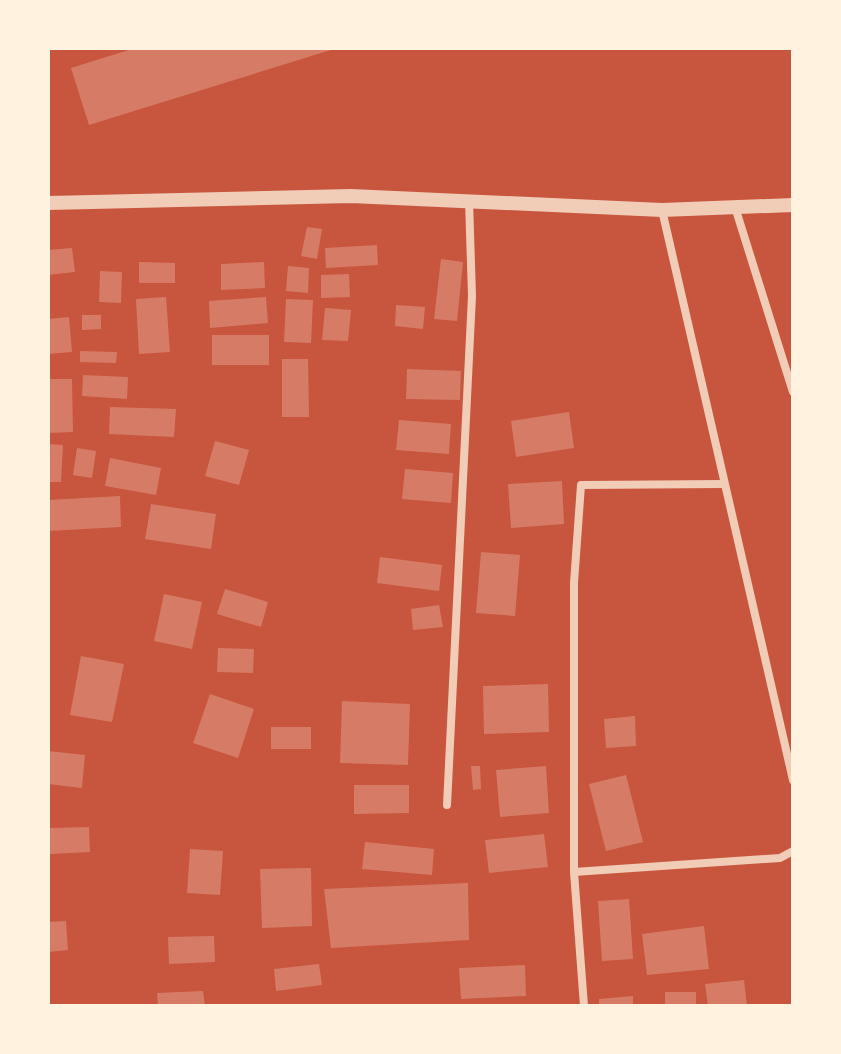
<svg xmlns="http://www.w3.org/2000/svg" width="841" height="1054" font-family="Commissioner,sans-serif">
  <rect width="100%" height="100%" fill="#c8553d"/>
  <g fill="#d67c66">
    <polygon points="135,48 334,48 334,49 89,125 71,68"/>
    <polygon points="307,227 322,229 317,259 301,256"/>
    <polygon points="377,245 378,265 326,268 325,248"/>
    <polygon points="72,248 75,272 48,275 48,250"/>
    <polygon points="441,259 463,262 457,321 434,319"/>
    <polygon points="139,262 175,263 175,283 139,283"/>
    <polygon points="264,262 265,288 221,290 221,264"/>
    <polygon points="288,266 309,268 308,293 286,291"/>
    <polygon points="100,271 122,272 121,303 99,302"/>
    <polygon points="349,274 350,297 321,298 321,275"/>
    <polygon points="166,297 170,352 139,354 136,299"/>
    <polygon points="266,297 268,323 210,328 209,301"/>
    <polygon points="286,299 313,300 311,343 284,342"/>
    <polygon points="396,305 425,307 423,329 395,326"/>
    <polygon points="325,308 351,310 348,341 322,340"/>
    <polygon points="82,315 101,315 101,329 82,330"/>
    <polygon points="69,317 72,352 48,354 48,319"/>
    <rect x="212" y="335" width="57" height="30"/>
    <polygon points="80,351 117,352 116,363 80,362"/>
    <polygon points="282,359 308,359 309,417 282,417"/>
    <polygon points="407,369 461,371 460,400 406,399"/>
    <polygon points="83,375 128,377 127,399 82,396"/>
    <polygon points="48,379 72,379 73,432 48,433"/>
    <polygon points="110,407 176,409 174,437 109,434"/>
    <polygon points="569,412 574,448 516,457 511,421"/>
    <polygon points="399,420 451,424 449,454 396,450"/>
    <polygon points="215,441 249,450 239,485 205,476"/>
    <polygon points="48,444 63,445 61,482 48,482"/>
    <polygon points="77,448 96,451 92,478 73,475"/>
    <polygon points="110,458 161,468 156,495 105,486"/>
    <polygon points="405,469 453,473 451,503 402,499"/>
    <polygon points="562,481 564,524 511,528 508,484"/>
    <polygon points="120,496 121,527 48,531 48,500"/>
    <polygon points="151,504 216,514 211,549 145,539"/>
    <polygon points="481,552 520,555 515,616 476,613"/>
    <polygon points="380,557 442,565 439,591 377,583"/>
    <polygon points="225,589 268,602 261,627 217,614"/>
    <polygon points="164,594 202,602 192,649 154,641"/>
    <polygon points="439,605 443,627 413,630 411,609"/>
    <polygon points="218,648 254,649 253,673 217,672"/>
    <polygon points="81,656 124,664 112,722 70,715"/>
    <polygon points="548,684 549,732 484,734 483,686"/>
    <polygon points="210,694 254,709 238,758 193,743"/>
    <polygon points="342,701 410,704 408,765 340,763"/>
    <polygon points="635,716 636,746 606,748 604,719"/>
    <rect x="271" y="727" width="40" height="22"/>
    <polygon points="48,751 85,755 82,788 48,784"/>
    <polygon points="471,766 480,766 481,789 473,790"/>
    <polygon points="546,766 549,813 500,817 496,770"/>
    <polygon points="626,775 643,842 606,851 589,784"/>
    <polygon points="354,785 409,785 409,813 354,814"/>
    <polygon points="89,827 90,852 50,854 49,828"/>
    <polygon points="544,834 548,867 489,873 485,840"/>
    <polygon points="365,842 434,849 432,875 362,869"/>
    <polygon points="190,849 223,851 220,895 187,893"/>
    <polygon points="311,868 312,926 262,928 260,869"/>
    <polygon points="468,883 469,940 331,948 324,889"/>
    <polygon points="629,899 633,959 602,961 598,901"/>
    <polygon points="66,921 68,950 48,952 48,922"/>
    <polygon points="704,926 709,969 647,975 642,934"/>
    <polygon points="214,936 215,962 169,964 168,937"/>
    <polygon points="319,964 322,985 276,991 274,969"/>
    <polygon points="525,965 526,996 461,999 459,968"/>
    <polygon points="744,980 747,1006 708,1006 705,984"/>
    <polygon points="203,991 205,1006 158,1006 157,993"/>
    <rect x="665" y="992" width="31" height="14"/>
    <polygon points="633,996 633,1006 599,1006 599,999"/>
  </g>
  <g fill="none" stroke-linecap="round" stroke-linejoin="round">
    <g stroke="#f1ccb7" stroke-width="8">
      <polyline points="735,207 793,392"/>
      <polyline points="662,210 793,780"/>
      <polyline points="447,805 472,296 469,200"/>
      <polyline points="574,872 780,858 793,851"/>
      <polyline points="584,1006 574,872 574,583 581,485 724,484"/>
    </g>
    <polyline stroke="#f1ccb7" stroke-width="14" points="48,203 351,196 662,210 793,205"/>
  </g>
  <rect width="841" height="1054" fill="none" stroke="#fff3e0" stroke-width="100"/>
</svg>
